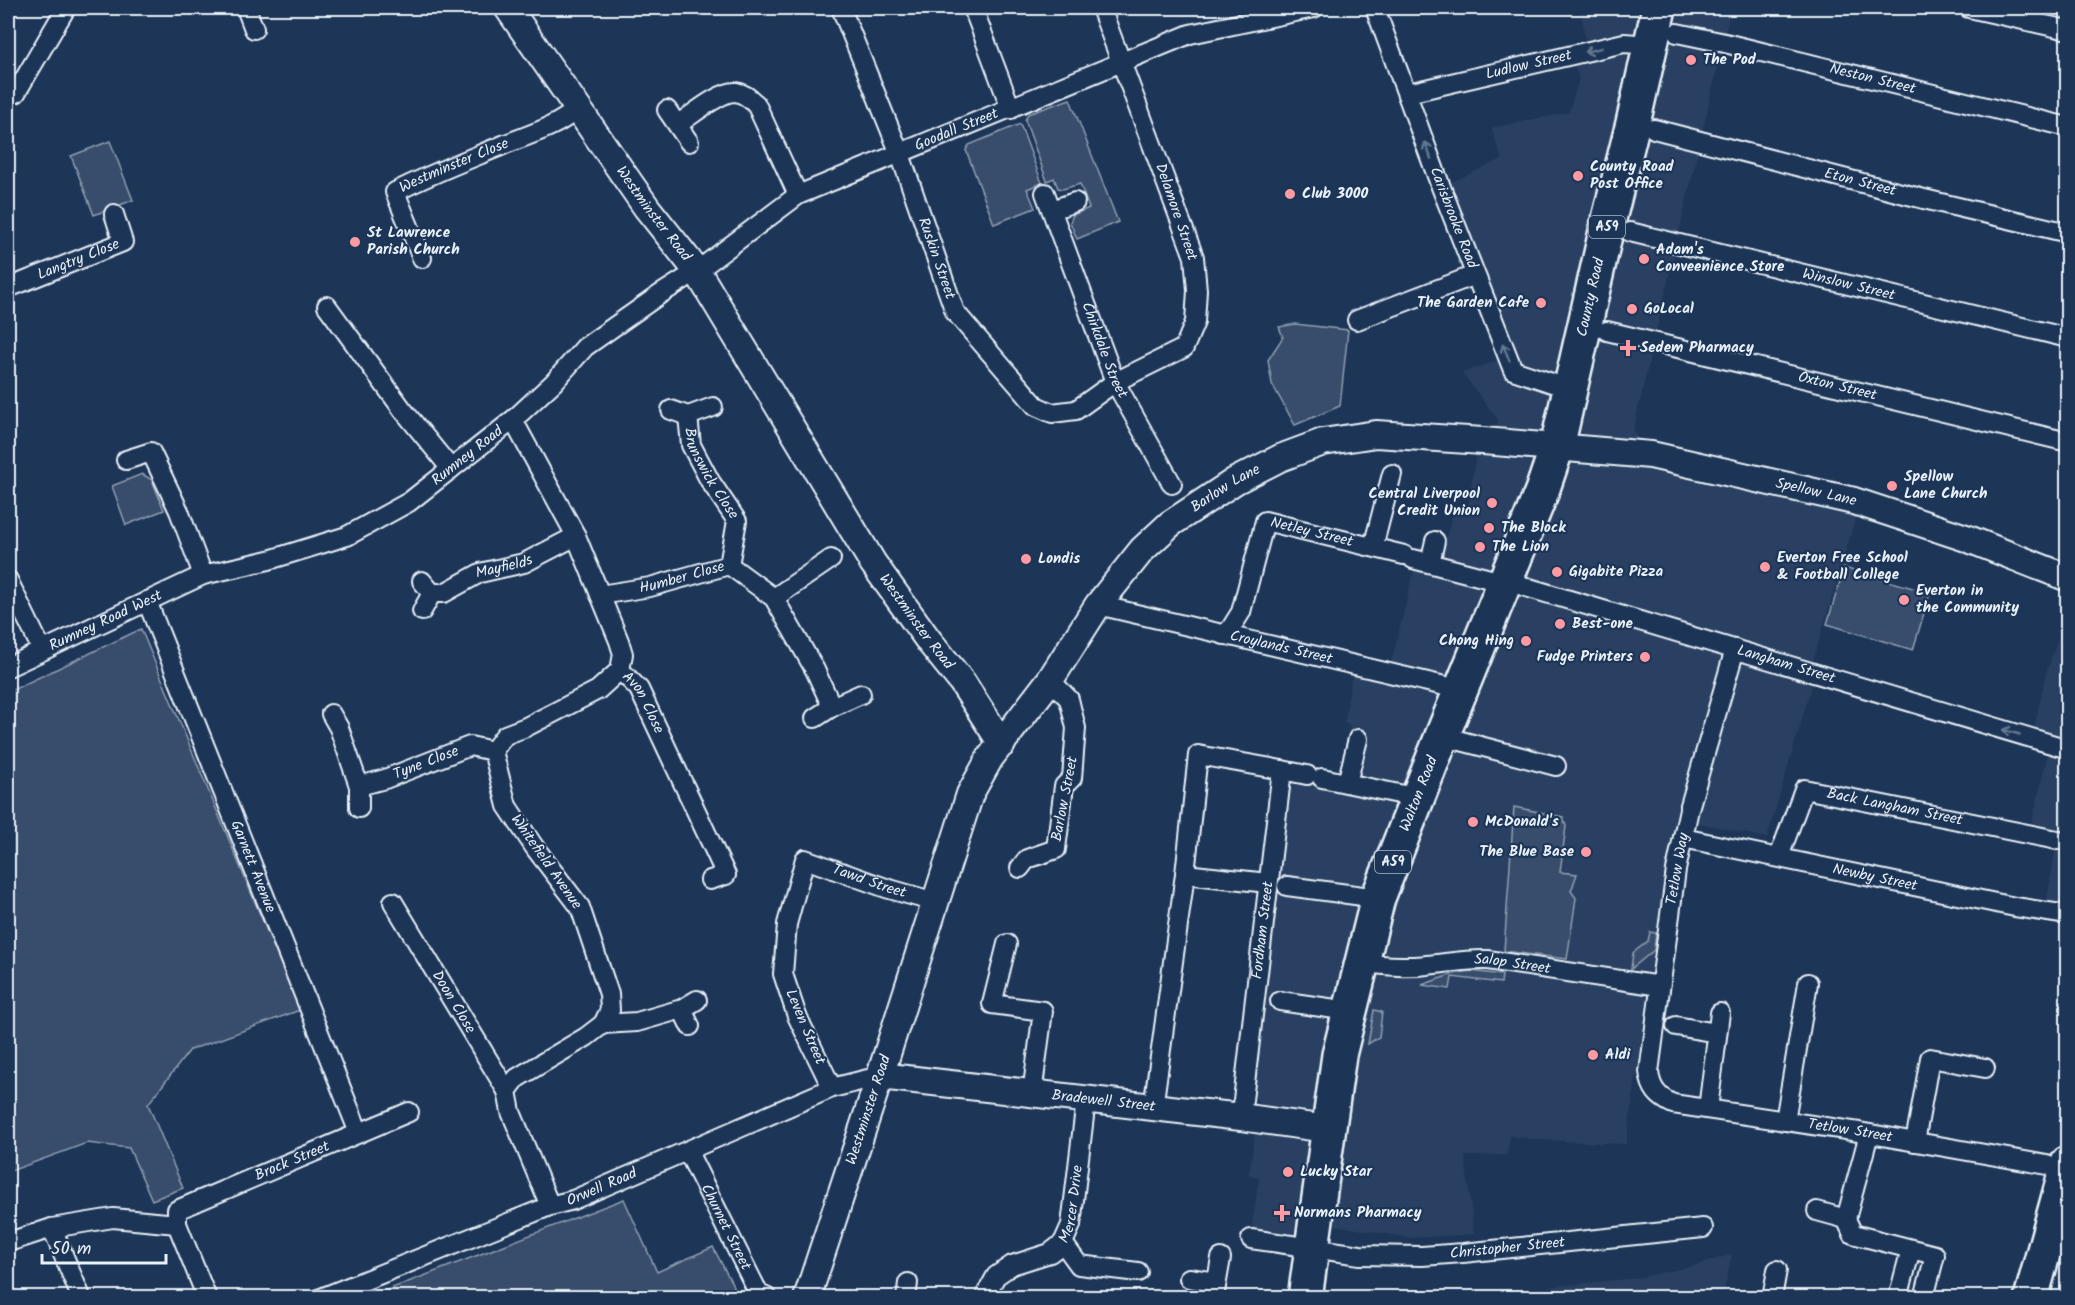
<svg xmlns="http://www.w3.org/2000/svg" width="2075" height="1305" font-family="Kalam,sans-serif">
  <rect width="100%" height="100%" fill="#1d3557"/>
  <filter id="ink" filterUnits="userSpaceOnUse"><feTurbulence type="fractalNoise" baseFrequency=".0167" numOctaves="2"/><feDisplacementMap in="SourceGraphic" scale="12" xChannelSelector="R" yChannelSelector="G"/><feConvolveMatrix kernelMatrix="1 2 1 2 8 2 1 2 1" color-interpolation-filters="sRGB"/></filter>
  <g filter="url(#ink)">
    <g fill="#2a4162">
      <polygon points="1580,8 1731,8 1633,431 1656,464 1856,517 1812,664 1812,685 1767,838 1680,819 1655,953 1626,1144 1541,1140 1510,1136 1507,1155 1465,1156 1474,1234 1411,1238 1315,1222 1313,1239 1251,1231 1259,1178 1249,1175 1259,1103 1252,1091 1291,779 1336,781 1350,725 1344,723 1354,664 1389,672 1420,546 1443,549 1455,506 1468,508 1476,453 1499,421 1462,373 1508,357 1441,187 1502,159 1491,128 1569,112 1579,79 1573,62 1588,52"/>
      <polygon points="2067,613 2067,915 2045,912 2057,840 2029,835 2048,753 2030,748 2046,673"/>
      <polygon points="1732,1254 1723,1297 1490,1297 1490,1293 1637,1278 1694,1266"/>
    </g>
    <g fill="#374d6c" stroke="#909fb2" stroke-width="1.5">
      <polygon points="1070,99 1118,222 1077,239 1070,222 1073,215 1089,208 1080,184 1063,189 1058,188 1054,178 1047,181 1025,120 1028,114"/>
      <polygon points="1020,124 1042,183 1027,189 1035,208 994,224 966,150 969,145"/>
      <polygon points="110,141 133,200 94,215 71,156"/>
      <polygon points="1295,324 1348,330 1340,406 1295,425 1272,384 1268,360 1283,337 1279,327"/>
      <polygon points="142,474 152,480 164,510 126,525 112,486"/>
      <polygon points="1844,568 1930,593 1913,650 1827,624"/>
      <polygon points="141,629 300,1010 190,1050 148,1104 183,1188 152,1200 129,1148 87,1143 8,1172 8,692"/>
      <polygon points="1514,807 1563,817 1566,826 1560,872 1577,874 1571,891 1576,898 1567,959 1504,951"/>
      <polygon points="1650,932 1656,933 1654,950 1631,969 1633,953 1648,941"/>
      <polygon points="1471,971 1502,975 1501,983 1452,977 1450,989 1422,985 1453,974"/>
      <polygon points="1374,1010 1382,1012 1379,1037 1368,1044"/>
      <polygon points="624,1199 657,1272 713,1247 739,1297 369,1297"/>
    </g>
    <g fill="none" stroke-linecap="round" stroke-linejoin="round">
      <g stroke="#e8f1f8" stroke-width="22">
        <g id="street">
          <polyline points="246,8 254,29"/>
          <path id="s1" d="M 841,8 L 900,154 L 955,312 L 1036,406 L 1052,413 L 1076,410 L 1115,382 L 1184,348 L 1195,322 L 1197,290 L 1194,257 L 1101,8"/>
          <polyline points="973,8 1011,109"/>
          <path id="s2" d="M 1375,8 L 1441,187 L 1513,370 L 1555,384 L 1571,387"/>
          <polyline points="1969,8 2068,30"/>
          <path id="s3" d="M 1677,33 L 1725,43 L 2068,127"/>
          <polyline points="16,93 66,8"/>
          <path id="s4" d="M 1408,93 L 1624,43 L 1650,45"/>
          <polyline points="667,110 689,142"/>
          <path d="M 678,124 C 691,116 720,91 736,92 C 744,93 750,99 756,104 L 798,195"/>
          <path id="s5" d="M 1654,129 L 1924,199 L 2068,233"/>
          <path id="s6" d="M 1045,193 L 1115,382 L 1172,484"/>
          <polyline points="1052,210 1075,202"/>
          <path id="s7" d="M 1630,232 L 2068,338"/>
          <path id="s8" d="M 422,258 L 395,192 C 430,174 467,160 503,145 C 530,134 556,128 578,108"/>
          <path id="s9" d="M 8,288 L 123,242 L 114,214"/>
          <polyline points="327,306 403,410 451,469"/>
          <polyline points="1357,320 1475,275"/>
          <path id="s10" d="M 1607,331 L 2068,442"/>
          <polyline points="671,410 688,416 713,407"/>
          <path id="s11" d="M 688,416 L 691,445 L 710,481 L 737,521 L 729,565"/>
          <path id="s12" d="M 513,420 L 576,536 L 619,641 L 623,654 L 620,670 L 639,689 L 726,875 L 710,880"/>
          <polyline points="126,460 151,452 179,511 203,575"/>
          <polyline points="1373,547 1392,474"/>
          <path id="s13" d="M 1413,559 L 1490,579 L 1506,581 L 2068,749"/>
          <polyline points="1430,563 1435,541"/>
          <polyline points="8,580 42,650"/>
          <polyline points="422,581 432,593 422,611"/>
          <path id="s14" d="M 432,593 L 444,593 L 480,573 L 524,563 L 576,536"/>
          <path id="s15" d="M 600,595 L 650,587 L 729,565 L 774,598 L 815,670 L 832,707"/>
          <polyline points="774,598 831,559"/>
          <path id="s16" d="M 147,601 L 359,1133"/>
          <path id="s17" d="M 1098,605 L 1462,690"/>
          <path id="s18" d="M 1224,635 L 1231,628 L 1241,612 L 1265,521 L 1404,555"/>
          <path id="s19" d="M 1735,649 L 1689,809 L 1676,870 L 1649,1072 C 1651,1089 1658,1097 1673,1104 L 1859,1132 L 2047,1165"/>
          <path id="s20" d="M 8,667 L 203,575 L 269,560 L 347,536 L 409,502 L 513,420 L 554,382 L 585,347 L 659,295 L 697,271 L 798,195 L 1190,34 L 1314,8"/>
          <polyline points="331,714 339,728 359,786"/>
          <polyline points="815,718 832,707 861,694"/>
          <polyline points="1442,736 1556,766"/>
          <polyline points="1322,778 1418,798"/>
          <polyline points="1347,783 1358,739"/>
          <path id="s21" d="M 359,808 L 359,786 L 385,779 L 470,746 L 493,751"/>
          <path id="s22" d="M 1683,838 L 2015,907 L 2068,915"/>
          <path id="s23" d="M 1779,857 L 1804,789 L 2057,840"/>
          <polyline points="1020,868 1027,859 1056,849 1064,786 1072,778 1076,728 1069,699 1050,680"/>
          <polyline points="1185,874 1268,883"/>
          <polyline points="1287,886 1378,898"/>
          <path id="s24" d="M 393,902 L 507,1091"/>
          <polyline points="1007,944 992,1004 1043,1011 1032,1094"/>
          <path id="s25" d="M 1361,963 C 1383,965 1406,968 1427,965 C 1448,963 1467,959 1488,960 L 1660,986"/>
          <polyline points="1280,1001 1349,1011"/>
          <polyline points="682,1009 690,1026"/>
          <polyline points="603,1024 637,1022 682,1009 697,1000"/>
          <polyline points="1676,1026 1717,1033"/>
          <path id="s26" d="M 832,1088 L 797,1016 L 783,974 L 787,924 L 805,859 L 886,888 L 935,902"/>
          <polyline points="1153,1108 1185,874 1198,755 1282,770"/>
          <polyline points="1708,1109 1720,1013"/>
          <path id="s27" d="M 1241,1117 L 1282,770 L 1307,775"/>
          <polyline points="1785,1121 1808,983"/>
          <polyline points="1915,1142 1930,1058 1985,1068"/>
          <path id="s28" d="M 688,1152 L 759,1294 L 768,1298"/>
          <polyline points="550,1206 511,1112 507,1091 517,1078 586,1037 603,1024 610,1010 609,994 580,907 535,848 507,806 493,751 505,735 526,727 598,690 620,670"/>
          <polyline points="1817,1211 1846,1219 1869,1134"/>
          <polyline points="1846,1219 1853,1234 1935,1255 1924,1298"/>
          <polyline points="52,1228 81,1297"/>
          <path id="s29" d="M 1251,1239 L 1360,1255 L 1422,1256 L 1463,1253 L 1703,1228"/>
          <polyline points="15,1240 52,1228 113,1218 177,1224"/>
          <polyline points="1063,1243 1079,1265 1138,1272"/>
          <polyline points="1189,1278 1216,1282"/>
          <path id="s30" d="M 207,1298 L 177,1224 L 177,1210 L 409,1112"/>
          <path id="s31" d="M 321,1298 L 550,1206 L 573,1200 L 832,1088 L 880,1076"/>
          <polyline points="906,1298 908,1283"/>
          <path id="s32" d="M 984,1298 L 996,1276 L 1012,1265 L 1050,1253 L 1063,1243 L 1071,1225 L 1086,1100"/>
          <polyline points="1214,1298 1221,1258"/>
          <polyline points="1772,1298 1777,1270"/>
          <polyline points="1898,1298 1911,1249"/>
        </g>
      </g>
      <g stroke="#e8f1f8" stroke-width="30">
        <g id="secondary">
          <path id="s33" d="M 508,8 L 647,208 L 697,271 L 873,563 L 929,641 L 962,682 L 1002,744"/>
          <path id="s34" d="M 880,1076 L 1241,1117 L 1327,1129"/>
          <path id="s35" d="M 807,1298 L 880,1076 L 970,794 L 990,758 L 1050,680 L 1098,605 L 1142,550 L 1170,524 L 1235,481 L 1280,458 L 1323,442 L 1376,434 L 1483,441 L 1651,455 L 1854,501 L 1966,538 L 2068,578"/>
        </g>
      </g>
      <g stroke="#e8f1f8" stroke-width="38">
        <g id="highway">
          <path id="s36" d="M 1305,1298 L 1339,1055 L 1378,898 L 1442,736 L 1542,491 L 1557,447 L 1607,227 L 1633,123 L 1659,8"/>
          <polyline points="2031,1298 2068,1163"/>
        </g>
      </g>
      <use href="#street" stroke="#1d3557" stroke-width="18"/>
      <use href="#secondary" stroke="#1d3557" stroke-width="26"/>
      <use href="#highway" stroke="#1d3557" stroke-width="33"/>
    </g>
    <defs><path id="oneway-shaft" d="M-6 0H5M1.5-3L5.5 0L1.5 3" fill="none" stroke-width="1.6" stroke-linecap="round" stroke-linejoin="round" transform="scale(1.5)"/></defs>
    <g stroke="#64778f">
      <use href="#oneway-shaft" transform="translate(1593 50) rotate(166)"/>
      <use href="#oneway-shaft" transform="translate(1428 150) rotate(-109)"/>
      <use href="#oneway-shaft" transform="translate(1506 352) rotate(-112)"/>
      <use href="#oneway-shaft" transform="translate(2011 732) rotate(-164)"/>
    </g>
  </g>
  <g fill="#ff9aa2" stroke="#1d3557" stroke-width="2">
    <circle cx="1691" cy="60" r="6"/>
    <circle cx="1578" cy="176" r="6"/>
    <circle cx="1290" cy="194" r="6"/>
    <circle cx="355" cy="242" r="6"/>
    <circle cx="1644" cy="259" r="6"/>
    <circle cx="1541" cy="303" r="6"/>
    <circle cx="1632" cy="309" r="6"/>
    <path d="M1625 339h6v6h6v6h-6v6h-6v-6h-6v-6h6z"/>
    <circle cx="1892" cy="486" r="6"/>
    <circle cx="1492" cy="503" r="6"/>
    <circle cx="1489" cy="528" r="6"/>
    <circle cx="1480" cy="547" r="6"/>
    <circle cx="1026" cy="559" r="6"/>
    <circle cx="1765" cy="567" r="6"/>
    <circle cx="1557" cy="572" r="6"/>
    <circle cx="1904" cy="600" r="6"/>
    <circle cx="1560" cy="624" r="6"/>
    <circle cx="1526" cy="641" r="6"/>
    <circle cx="1645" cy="657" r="6"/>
    <circle cx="1473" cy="822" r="6"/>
    <circle cx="1586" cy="852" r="6"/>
    <circle cx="1593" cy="1055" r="6"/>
    <circle cx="1288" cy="1172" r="6"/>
    <path d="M1279 1204h6v6h6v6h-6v6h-6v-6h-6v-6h6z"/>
  </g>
  <g text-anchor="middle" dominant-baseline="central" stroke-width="4.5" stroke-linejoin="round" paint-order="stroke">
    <g fill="#1d3557" stroke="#abb9c8" stroke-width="1.5">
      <rect x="1589" y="216" width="36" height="22" rx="4.5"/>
      <rect x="1375" y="851" width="36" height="22" rx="4.5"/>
    </g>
    <g font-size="14" font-weight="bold" fill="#e8f1f8">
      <text x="1607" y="227">A59</text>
      <text x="1393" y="862">A59</text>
    </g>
    <g font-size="15" font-weight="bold" fill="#e8f1f8" stroke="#1d3557" text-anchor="start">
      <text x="1703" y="60">The Pod</text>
      <text x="1590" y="167">County Road<tspan x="1590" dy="17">Post Office</tspan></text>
      <text x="1302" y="194">Club 3000</text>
      <text x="367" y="233">St Lawrence<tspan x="367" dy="17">Parish Church</tspan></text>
      <text x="1656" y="250">Adam's<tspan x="1656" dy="17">Conveenience Store</tspan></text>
      <text x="1529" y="303" text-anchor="end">The Garden Cafe</text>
      <text x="1644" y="309">GoLocal</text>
      <text x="1640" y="348">Sedem Pharmacy</text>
      <text x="1904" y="477">Spellow<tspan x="1904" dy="17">Lane Church</tspan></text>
      <text x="1480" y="494" text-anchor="end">Central Liverpool<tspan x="1480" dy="17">Credit Union</tspan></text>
      <text x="1501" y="528">The Block</text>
      <text x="1492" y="547">The Lion</text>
      <text x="1777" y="558">Everton Free School<tspan x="1777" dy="17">&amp; Football College</tspan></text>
      <text x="1038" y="559">Londis</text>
      <text x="1569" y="572">Gigabite Pizza</text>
      <text x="1916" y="591">Everton in<tspan x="1916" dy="17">the Community</tspan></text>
      <text x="1572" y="624">Best-one</text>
      <text x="1514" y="641" text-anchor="end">Chong Hing</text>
      <text x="1633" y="657" text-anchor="end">Fudge Printers</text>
      <text x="1485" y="822">McDonald's</text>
      <text x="1574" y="852" text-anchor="end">The Blue Base</text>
      <text x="1605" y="1055">Aldi</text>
      <text x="1300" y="1172">Lucky Star</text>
      <text x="1294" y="1213">Normans Pharmacy</text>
    </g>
    <g font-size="15" fill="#e8f1f8" stroke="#1d3557">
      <text stroke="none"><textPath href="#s4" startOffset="124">Ludlow Street</textPath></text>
      <text stroke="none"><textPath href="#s3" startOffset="201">Neston Street</textPath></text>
      <text stroke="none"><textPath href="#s20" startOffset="1104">Goodall Street</textPath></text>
      <text stroke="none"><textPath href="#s8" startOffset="136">Westminster Close</textPath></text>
      <text stroke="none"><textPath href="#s5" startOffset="213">Eton Street</textPath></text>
      <text transform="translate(1176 212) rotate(71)">Delamore Street</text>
      <text stroke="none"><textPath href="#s33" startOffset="252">Westminster Road</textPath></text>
      <text stroke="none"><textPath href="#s2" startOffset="224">Carisbrooke Road</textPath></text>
      <text stroke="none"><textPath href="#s9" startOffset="76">Langtry Close</textPath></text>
      <text stroke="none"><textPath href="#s1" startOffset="268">Ruskin Street</textPath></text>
      <text stroke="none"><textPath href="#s7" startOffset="225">Winslow Street</textPath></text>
      <text stroke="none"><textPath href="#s36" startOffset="1046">County Road</textPath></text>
      <text stroke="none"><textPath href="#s6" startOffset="168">Chirkdale Street</textPath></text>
      <text stroke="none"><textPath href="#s10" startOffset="237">Oxton Street</textPath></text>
      <text stroke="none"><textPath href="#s20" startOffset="510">Rumney Road</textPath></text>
      <text stroke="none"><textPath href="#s11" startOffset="63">Brunswick Close</textPath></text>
      <text stroke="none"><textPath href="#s35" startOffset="933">Barlow Lane</textPath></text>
      <text stroke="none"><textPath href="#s35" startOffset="1540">Spellow Lane</textPath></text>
      <text stroke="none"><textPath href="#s18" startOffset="171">Netley Street</textPath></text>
      <text stroke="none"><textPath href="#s14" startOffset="78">Mayfields</textPath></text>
      <text stroke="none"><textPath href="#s15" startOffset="84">Humber Close</textPath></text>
      <text stroke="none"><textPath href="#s20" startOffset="108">Rumney Road West</textPath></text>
      <text stroke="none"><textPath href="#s33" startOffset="738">Westminster Road</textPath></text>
      <text stroke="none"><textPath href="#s17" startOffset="188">Croylands Street</textPath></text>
      <text stroke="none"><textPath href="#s13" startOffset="388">Langham Street</textPath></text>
      <text stroke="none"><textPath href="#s12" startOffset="316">Avon Close</textPath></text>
      <text stroke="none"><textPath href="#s21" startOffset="93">Tyne Close</textPath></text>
      <text stroke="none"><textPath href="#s36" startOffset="519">Walton Road</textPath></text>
      <text transform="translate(1065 799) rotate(-79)">Barlow Street</text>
      <text stroke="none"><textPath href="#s23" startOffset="165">Back Langham Street</textPath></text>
      <text transform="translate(546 862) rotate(55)">Whitefield Avenue</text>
      <text stroke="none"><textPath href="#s16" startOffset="286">Garnett Avenue</textPath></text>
      <text transform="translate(1678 869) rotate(-80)">Tetlow Way</text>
      <text stroke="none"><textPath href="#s22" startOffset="196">Newby Street</textPath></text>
      <text stroke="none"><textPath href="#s26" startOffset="310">Tawd Street</textPath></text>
      <text stroke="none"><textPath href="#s27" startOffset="188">Fordham Street</textPath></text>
      <text stroke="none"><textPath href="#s25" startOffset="152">Salop Street</textPath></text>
      <text stroke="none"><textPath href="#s24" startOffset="117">Doon Close</textPath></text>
      <text transform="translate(805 1027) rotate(67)">Leven Street</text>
      <text stroke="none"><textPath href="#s34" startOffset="225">Bradewell Street</textPath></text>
      <text stroke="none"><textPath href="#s35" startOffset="198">Westminster Road</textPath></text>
      <text stroke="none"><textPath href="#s19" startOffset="654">Tetlow Street</textPath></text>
      <text stroke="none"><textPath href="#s30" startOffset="219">Brock Street</textPath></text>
      <text stroke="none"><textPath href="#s31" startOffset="302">Orwell Road</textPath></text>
      <text stroke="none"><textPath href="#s32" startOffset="141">Mercer Drive</textPath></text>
      <text stroke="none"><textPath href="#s28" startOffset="84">Churnet Street</textPath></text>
      <text stroke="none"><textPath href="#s29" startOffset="258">Christopher Street</textPath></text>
    </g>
  </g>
  <rect width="2075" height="1305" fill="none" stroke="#1d3557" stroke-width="30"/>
  <rect x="15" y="15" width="2045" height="1275" fill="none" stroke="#e8f1f8" stroke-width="2" filter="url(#ink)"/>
  <path d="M42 1254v9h124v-9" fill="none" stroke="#e8f1f8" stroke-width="3"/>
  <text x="51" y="1254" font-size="18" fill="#e8f1f8" stroke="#1d3557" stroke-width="4.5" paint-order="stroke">50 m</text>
</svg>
